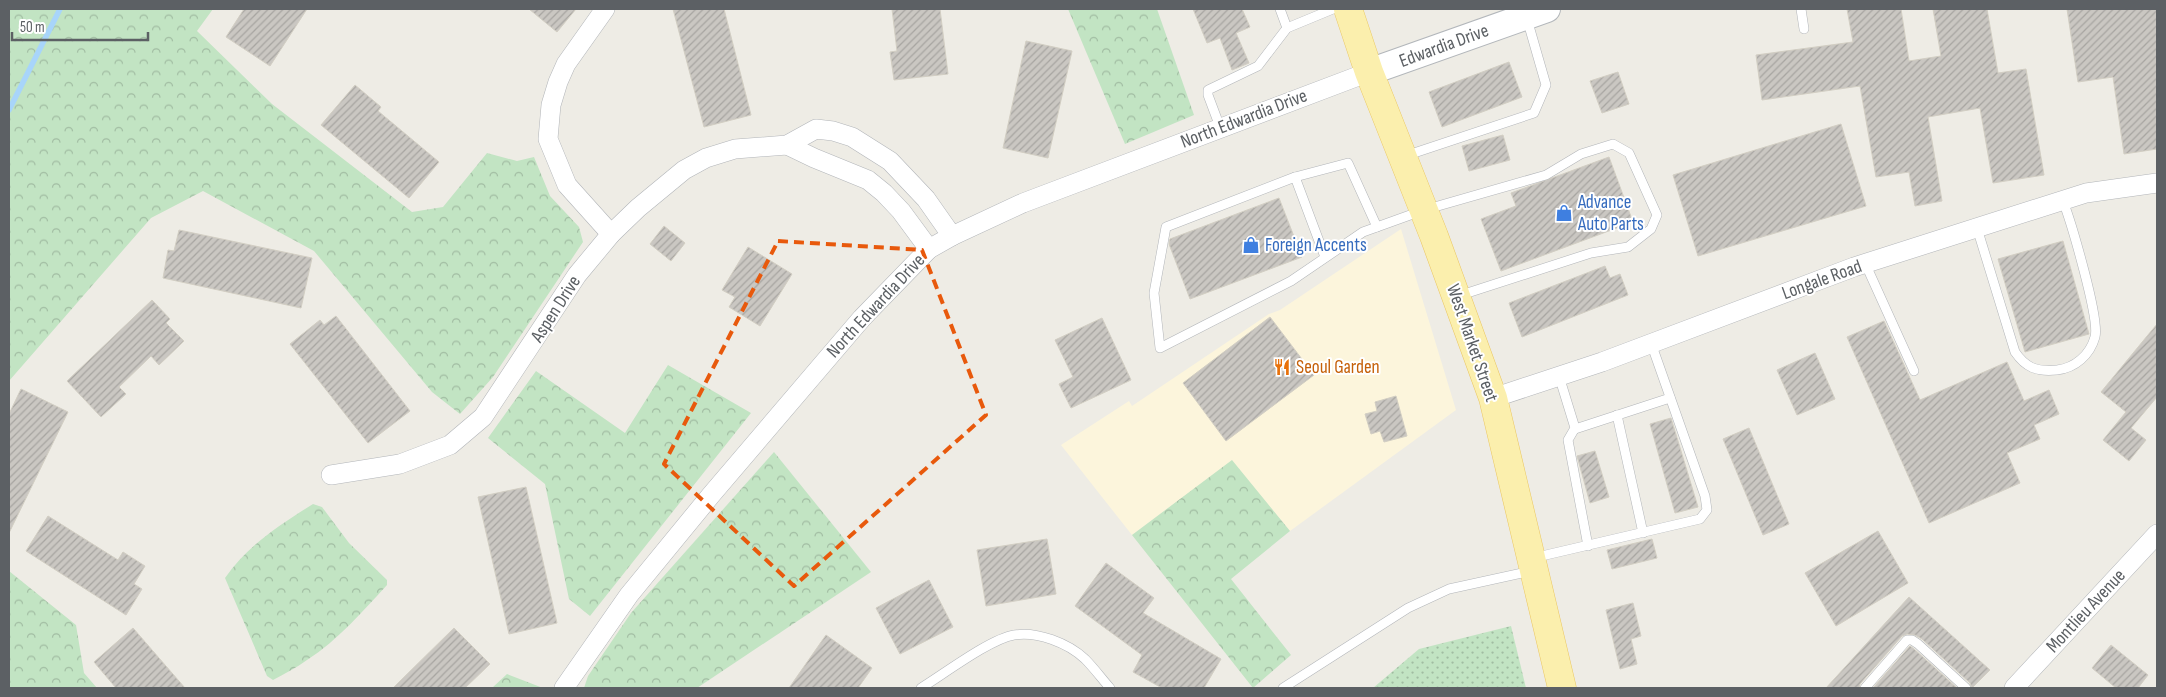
<svg xmlns="http://www.w3.org/2000/svg" width="2166" height="697" font-family="'Sofia Sans Condensed',sans-serif">
  <defs>
    <pattern id="grass-dots" width="8" height="8" patternUnits="userSpaceOnUse" patternTransform="scale(1.25)"><rect width="8" height="8" fill="#c2e4c3"/><path d="M2 2h.1M6 6h.1" fill="none" stroke="#a1bca2" stroke-width="1.8" stroke-linecap="round"/></pattern>
    <pattern id="forest-crowns" width="20" height="18" patternUnits="userSpaceOnUse" patternTransform="scale(1.25)"><rect width="20" height="18" fill="#c2e4c3"/><path d="M2 6a3 3 0 1 1 6 0M12 15a3 3 0 1 1 6 0" fill="none" stroke="#a1bca2"/></pattern>
    <pattern id="building-hatch" width="6" height="6" patternUnits="userSpaceOnUse" patternTransform="scale(1.25)"><rect width="6" height="6" fill="#cac7c2"/><path d="M-1 1l2-2M0 6l6-6M5 7l2-2" fill="none" stroke="#a7a5a1"/></pattern>
  </defs>
  <rect width="100%" height="100%" fill="#eeece5"/>
  <polygon fill="#fcf5dc" points="1401,229 1456,410 1290,531 1232,461 1132,535 1061,445 1129,401 1132,406 1269,314 1280,310"/>
  <polygon fill="url(#grass-dots)" points="1511,626 1526,688 1373,688 1419,649"/>
  <g fill="url(#forest-crowns)">
    <polygon points="9,9 213,9 197,31 272,104 412,212 443,207 487,153 517,161 534,157 550,196 579,227 583,242 493,377 460,414 432,392 314,251 203,191 151,218 9,381"/>
    <polygon points="1068,9 1157,9 1194,115 1125,144"/>
    <polygon points="668,365 751,413 590,616 569,599 545,484 488,438 536,371 625,433"/>
    <polygon points="774,452 871,572 697,688 584,688 588,676 631,613"/>
    <polygon points="1232,460 1290,531 1231,579 1291,655 1253,688 1132,535"/>
    <path d="M 313,504 L 322,507 L 349,543 L 387,580 L 387,585 C 362,612 338,640 307,660 C 296,668 284,674 273,680 L 267,676 L 225,578 C 247,546 281,524 313,504 Z"/>
    <polygon points="9,571 76,625 84,673 97,688 9,688"/>
    <polygon points="507,674 543,688 492,688"/>
  </g>
  <g fill="none" stroke-linecap="round" stroke-linejoin="round">
    <polyline stroke="#a8d5fa" stroke-width="5.5" points="9,110 60,9"/>
  </g>
  <g fill="url(#building-hatch)" stroke="#d2cec3">
    <polygon points="244,9 307,9 270,66 226,37"/>
    <polygon points="529,9 576,9 557,32"/>
    <polygon points="673,9 724,9 751,115 704,127"/>
    <polygon points="892,9 940,9 948,74 894,80 890,52 897,51"/>
    <polygon points="1193,9 1242,9 1250,27 1236,33 1249,63 1232,70 1220,38 1207,43"/>
    <polygon points="1847,9 1901,9 1909,61 1941,56 1933,9 1987,9 1998,73 2026,69 2044,175 1993,183 1980,108 1928,117 1942,201 1915,206 1909,172 1876,177 1860,86 1762,100 1756,55 1853,42"/>
    <polygon points="2067,9 2157,9 2157,149 2124,154 2113,77 2078,82"/>
    <polygon points="1026,41 1072,51 1048,158 1003,148"/>
    <polygon points="1509,62 1522,97 1442,127 1429,92"/>
    <polygon points="1618,72 1629,104 1602,113 1590,81"/>
    <polygon points="355,85 381,107 378,111 439,162 409,198 321,125"/>
    <polygon points="1841,124 1866,206 1698,256 1673,175"/>
    <polygon points="1503,135 1510,160 1469,171 1462,146"/>
    <polygon points="1609,157 1633,222 1501,271 1481,219 1516,206 1511,193"/>
    <polygon points="1279,198 1302,257 1190,299 1169,244 1170,239"/>
    <polygon points="664,226 685,243 671,261 650,244"/>
    <polygon points="179,230 312,258 301,308 163,278 168,250 174,251"/>
    <polygon points="2063,241 2089,334 2025,352 1998,259"/>
    <polygon points="748,247 792,274 760,326 729,307 735,297 722,290"/>
    <polygon points="1605,266 1610,278 1620,274 1628,295 1522,337 1509,303"/>
    <polygon points="152,300 170,319 166,323 184,341 159,365 151,356 119,387 126,394 101,417 67,381"/>
    <polygon points="336,316 410,411 368,443 290,344 320,320 324,325"/>
    <polygon points="1270,317 1314,375 1226,441 1183,383"/>
    <polygon points="1102,318 1131,380 1071,408 1059,384 1073,377 1055,340"/>
    <polygon points="1884,321 1920,400 2007,362 2024,401 2049,390 2059,414 2034,425 2040,439 2007,453 2020,483 1929,523 1847,337"/>
    <polygon points="2157,324 2157,397 2131,428 2146,440 2129,461 2103,440 2126,412 2101,392"/>
    <polygon points="1815,353 1835,399 1797,415 1777,370"/>
    <polygon points="21,389 68,412 9,533 9,414"/>
    <polygon points="1396,396 1407,436 1384,442 1380,431 1371,434 1365,414 1377,411 1375,402"/>
    <polygon points="1671,418 1698,507 1675,513 1650,424"/>
    <polygon points="1749,428 1789,524 1763,535 1723,439"/>
    <polygon points="1595,451 1609,497 1590,503 1577,456"/>
    <polygon points="526,487 557,623 509,634 478,497"/>
    <polygon points="48,516 118,560 123,552 145,566 134,584 142,589 126,615 26,551"/>
    <polygon points="1878,531 1908,583 1836,626 1805,573"/>
    <polygon points="1047,539 1056,594 986,606 977,550"/>
    <polygon points="1652,539 1657,558 1612,569 1607,550"/>
    <polygon points="1106,563 1154,598 1143,613 1221,659 1204,688 1162,688 1133,672 1142,655 1075,606"/>
    <polygon points="929,580 953,627 900,654 876,608"/>
    <polygon points="1909,597 1990,670 1972,688 1970,683 1922,639 1915,635 1907,634 1902,636 1860,684 1859,688 1826,688"/>
    <polygon points="1633,603 1641,636 1631,639 1637,664 1620,669 1606,610"/>
    <polygon points="133,628 185,688 116,688 94,662"/>
    <polygon points="454,628 490,664 465,688 393,688"/>
    <polygon points="826,635 872,668 858,688 789,688"/>
    <polygon points="2111,645 2148,675 2138,688 2116,688 2092,668"/>
    <polygon points="1910,646 1914,649 1957,688 1873,688"/>
  </g>
  <g fill="none" stroke-linecap="round" stroke-linejoin="round">
    <g stroke="#b2b5b9" stroke-width="10">
      <g id="service">
        <polyline points="1280,9 1287,28"/>
        <polyline points="1801,9 1804,29"/>
        <polyline points="1220,127 1208,95 1208,90 1258,66 1287,28 1333,9"/>
        <polyline points="1405,156 1534,113 1546,85 1527,19"/>
        <polyline points="1295,177 1348,163 1377,227"/>
        <path d="M 1977,228 L 2015,352 C 2026,368 2037,372 2057,370 C 2075,368 2090,355 2095,337 C 2100,319 2071,222 2063,201"/>
        <polyline points="1325,257 1295,177 1166,227 1154,293 1160,348 1291,281 1363,232 1424,210 1546,175 1581,154 1613,144 1629,153 1657,215 1651,229 1628,247 1591,253 1458,296"/>
        <polyline points="1865,263 1914,371"/>
        <polyline points="1559,376 1575,428 1568,440 1588,546"/>
        <polyline points="1617,415 1643,533"/>
        <polyline points="1575,429 1670,398"/>
        <polyline points="1533,558 1700,519 1707,510 1705,496 1651,343"/>
        <path d="M 921,688 C 944,674 990,639 1014,635 C 1037,631 1068,643 1085,659 C 1094,668 1102,679 1110,688"/>
        <polyline points="1283,688 1408,608 1449,589 1531,571"/>
        <polyline points="1865,688 1907,640 1912,640 1918,644 1966,688"/>
      </g>
    </g>
    <g stroke="#b2b5b9" stroke-width="20">
      <g id="minor">
        <polyline points="605,9 566,64 558,82 551,105 548,139 567,185 611,234"/>
        <polyline points="787,145 814,158 868,180 884,193 901,211 929,249"/>
        <polyline points="1493,398 1602,362 1854,267 2086,193 2157,183"/>
        <polyline points="331,475 400,464 450,445 483,417 577,275 611,234 638,208 684,170 706,158 735,149 787,145 816,129 833,131 852,137 890,161 926,199 952,236"/>
        <polyline points="564,688 629,595 711,495 862,318 929,249 952,236 1023,203 1369,72"/>
        <polyline points="2014,688 2157,534"/>
      </g>
    </g>
    <g stroke="#b3b7bb" stroke-width="28">
      <polyline id="secondary" points="1369,72 1547,9"/>
    </g>
    <g stroke="#eac662" stroke-width="29">
      <polyline id="primary" points="1348,9 1369,72 1434,236 1493,398 1562,688"/>
    </g>
    <use href="#service" stroke="#fff" stroke-width="9"/>
    <use href="#minor" stroke="#fff" stroke-width="19"/>
    <use href="#secondary" stroke="#fff" stroke-width="26"/>
    <use href="#primary" stroke="#fbefad" stroke-width="28"/>
  </g>
  <path fill="none" stroke="#e8590c" stroke-width="4" stroke-dasharray="10 6" stroke-linejoin="round" d="M 778,241 L 922,250 L 986,415 L 794,586 L 664,464 Z"/>
  <defs>
    <g id="shop-bare" transform="scale(1.35)"><path d="M-5-2.5h2.3a2.7 3.5 0 0 1 5.4 0H5L5.5 6h-11ZM-1.5-2.5h3a1.5 2.3 0 0 0-3 0Z" fill="#3f7fe0" stroke="#fff" stroke-width="2.5" paint-order="stroke"/></g>
    <g id="restaurant-bare" transform="scale(1.35)"><path d="M-5-6h1v4h1v-4h1v4h1v-4h1v5L-1.5 .5V6h-2V.5L-5-1ZM5-6V6H3V1.5H1.5Q1.5-4 5-6Z" fill="#e8710a" stroke="#fff" stroke-width="2.5" paint-order="stroke"/></g>
  </defs>
  <g fill-rule="evenodd">
    <use href="#shop-bare" x="1564" y="213"/>
    <use href="#shop-bare" x="1251" y="245"/>
    <use href="#restaurant-bare" x="1282" y="367"/>
  </g>
  <g text-anchor="middle" dominant-baseline="central" stroke-width="4" stroke-linejoin="round" paint-order="stroke">
    <g font-size="19" fill="#5c6064" stroke="#fff">
      <text transform="translate(1444 46) rotate(-20)">Edwardia Drive</text>
      <text transform="translate(1244 119) rotate(-21)">North Edwardia Drive</text>
      <text transform="translate(1822 280) rotate(-20)">Longale Road</text>
      <text transform="translate(876 306) rotate(-47)">North Edwardia Drive</text>
      <text transform="translate(556 309) rotate(-57)">Aspen Drive</text>
      <text transform="translate(1472 343) rotate(71)">West Market Street</text>
      <text transform="translate(2086 611) rotate(-47)">Montlieu Avenue</text>
    </g>
    <g font-size="19" fill="#366cbe" stroke="#fff" text-anchor="start">
      <text x="1578" y="202">Advance<tspan x="1578" dy="22">Auto Parts</tspan></text>
      <text x="1265" y="245">Foreign Accents</text>
    </g>
    <g font-size="19" fill="#c56008" stroke="#fff" text-anchor="start">
      <text x="1296" y="367">Seoul Garden</text>
    </g>
  </g>
  <rect width="2166" height="697" fill="none" stroke="#5c6064" stroke-width="20"/>
  <path d="M12 32v8h136v-8" fill="none" stroke="#5c6064" stroke-width="2.5"/>
  <text x="20" y="32" font-size="15" fill="#5c6064" stroke="#ffffff" stroke-width="4" paint-order="stroke">50 m</text>
</svg>
